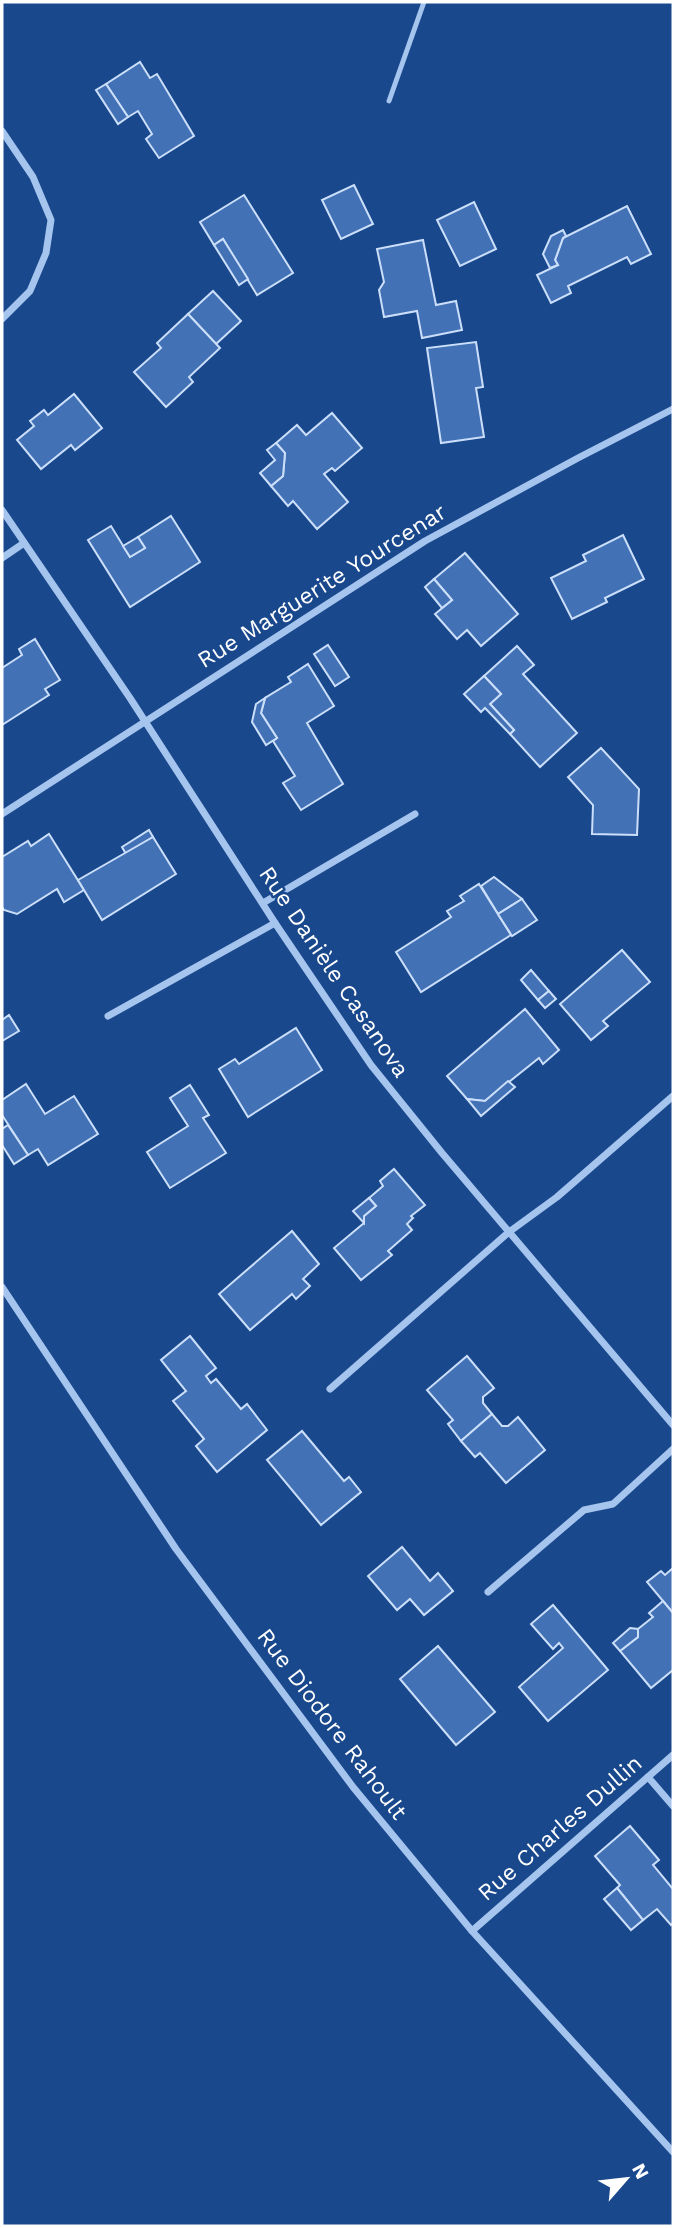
<svg xmlns="http://www.w3.org/2000/svg" width="675" height="2228" font-family="'Work Sans',sans-serif">
  <rect width="100%" height="100%" fill="#19488c"/>
  <g fill="#4271b5" stroke="#cbdffa" stroke-width="2">
    <polygon points="140,62 150,78 157,74 194,136 159,158 146,139 152,134 138,111 128,117 106,84"/>
    <polygon points="106,84 128,117 118,124 96,90"/>
    <polygon points="354,185 373,224 341,239 322,200"/>
    <polygon points="244,195 293,273 257,295 223,239 214,245 200,222"/>
    <polygon points="474,202 496,249 460,266 437,220"/>
    <polygon points="627,206 651,254 631,264 627,257 568,286 571,293 551,303 537,275 558,265 555,260 563,238"/>
    <polygon points="563,230 566,236 563,238 555,260 558,265 550,268 543,254 551,236"/>
    <polygon points="223,239 248,279 239,285 214,245"/>
    <polygon points="423,240 436,305 456,301 462,330 422,338 417,311 384,317 379,290 384,282 377,249"/>
    <polygon points="213,291 241,321 216,344 188,314"/>
    <polygon points="188,314 220,348 189,377 193,382 166,407 134,372 161,348 157,343"/>
    <polygon points="476,342 483,387 476,388 484,437 441,443 427,348"/>
    <polygon points="74,394 102,428 75,450 71,445 41,469 17,440 34,426 30,421 44,410 48,415"/>
    <polygon points="332,413 362,448 335,471 332,468 324,474 348,502 317,529 293,501 288,506 271,486 283,476 285,453 276,443 297,425 306,435"/>
    <polygon points="276,443 285,453 283,476 271,486 260,473 275,460 267,450"/>
    <polygon points="171,516 200,562 130,607 88,540 111,526 130,557 145,548 138,537"/>
    <polygon points="623,535 644,579 605,598 607,602 572,619 551,578 586,561 583,555"/>
    <polygon points="138,537 145,548 130,557 123,546"/>
    <polygon points="465,553 518,614 481,646 467,630 457,639 435,614 452,600 434,579"/>
    <polygon points="434,579 452,600 442,608 425,587"/>
    <polygon points="35,639 60,680 45,689 49,695 2,725 2,668 22,655 19,649"/>
    <polygon points="328,645 349,677 335,686 314,654"/>
    <polygon points="517,646 534,665 523,674 577,733 540,767 510,734 514,730 490,704 501,694 484,676"/>
    <polygon points="308,664 334,706 307,723 343,784 301,810 283,783 295,776 273,741 277,738 261,713 265,698 291,682 288,677"/>
    <polygon points="484,676 501,694 490,704 514,730 510,734 485,708 481,712 464,694"/>
    <polygon points="265,698 261,713 277,738 266,745 252,722 256,704"/>
    <polygon points="601,748 639,789 637,835 592,834 593,805 568,777"/>
    <polygon points="149,830 153,837 126,854 122,847"/>
    <polygon points="49,834 84,890 64,902 57,889 17,914 4,910 2,907 2,857 28,841 31,846"/>
    <polygon points="153,837 176,874 102,920 78,880"/>
    <polygon points="494,877 522,899 498,914 481,886"/>
    <polygon points="479,884 511,935 421,992 396,952 451,917 447,911 464,901 460,896"/>
    <polygon points="522,899 537,920 512,936 498,914"/>
    <polygon points="622,950 650,982 603,1021 608,1026 591,1040 560,1004"/>
    <polygon points="531,970 549,991 538,1000 521,980"/>
    <polygon points="549,991 556,999 545,1008 538,1000"/>
    <polygon points="525,1009 559,1050 543,1064 539,1058 485,1101 467,1099 447,1076"/>
    <polygon points="9,1015 19,1031 2,1041 2,1020"/>
    <polygon points="296,1028 322,1070 248,1117 219,1069 235,1059 239,1064"/>
    <polygon points="508,1081 515,1087 481,1116 467,1099 485,1101"/>
    <polygon points="26,1084 45,1114 74,1096 98,1134 48,1165 38,1149 28,1155 2,1115 2,1100"/>
    <polygon points="190,1085 209,1115 203,1118 226,1153 170,1188 147,1152 188,1126 170,1098"/>
    <polygon points="8,1125 28,1155 14,1164 2,1145 2,1129"/>
    <polygon points="394,1169 425,1205 411,1216 413,1218 407,1224 412,1230 388,1251 392,1255 361,1280 334,1248 364,1223 364,1216 376,1206 369,1198 383,1186 380,1181"/>
    <polygon points="369,1198 376,1206 364,1216 364,1223 353,1211"/>
    <polygon points="292,1231 319,1264 303,1279 310,1286 296,1299 292,1294 250,1330 219,1294"/>
    <polygon points="190,1336 216,1368 206,1376 211,1383 216,1379 241,1409 247,1404 267,1430 217,1472 196,1446 204,1439 173,1401 186,1391 161,1360"/>
    <polygon points="467,1356 494,1388 483,1397 483,1403 492,1414 461,1441 448,1424 453,1420 427,1390"/>
    <polygon points="492,1414 502,1426 508,1426 518,1417 545,1450 506,1483 480,1453 475,1457 461,1441"/>
    <polygon points="302,1431 344,1481 349,1477 361,1492 321,1525 267,1460"/>
    <polygon points="402,1547 430,1581 438,1573 453,1591 424,1615 410,1599 397,1610 368,1576"/>
    <polygon points="673,1568 673,1613 647,1582 661,1571 665,1575"/>
    <polygon points="663,1601 673,1613 673,1670 651,1688 620,1651 638,1637 638,1629 653,1617 649,1613"/>
    <polygon points="553,1605 608,1670 548,1721 519,1687 563,1648 559,1643 553,1649 531,1624"/>
    <polygon points="630,1628 638,1629 638,1637 620,1651 613,1643"/>
    <polygon points="438,1646 495,1712 456,1745 400,1679"/>
    <polygon points="630,1826 659,1860 653,1865 673,1889 673,1923 671,1925 657,1909 643,1920 617,1888 620,1885 595,1856"/>
    <polygon points="617,1888 643,1920 631,1930 604,1899"/>
  </g>
  <g fill="none" stroke-linecap="round" stroke-linejoin="round">
    <polyline stroke="#a5c4ee" stroke-width="5" points="389,101 424,2"/>
    <g stroke="#a5c4ee" stroke-width="7">
      <polyline points="2,131 33,177 51,220 46,253 30,291 2,319"/>
      <polyline points="2,510 130,698 275,923 371,1065 442,1153 673,1425"/>
      <polyline points="2,558 24,543"/>
      <polyline points="2,814 425,541 578,458 673,409"/>
      <polyline points="263,903 415,814"/>
      <polyline points="108,1016 275,923"/>
      <polyline points="2,1287 176,1549 353,1787 472,1931 673,2152"/>
      <polyline points="330,1389 509,1232 557,1197 673,1096"/>
      <polyline points="488,1592 584,1510 613,1504 673,1449"/>
      <polyline points="648,1777 673,1806"/>
      <polyline points="472,1931 673,1755"/>
    </g>
  </g>
  <g text-anchor="middle" dominant-baseline="central" stroke-width="5" stroke-linejoin="round" paint-order="stroke">
    <g font-size="23" fill="#fff" stroke="#19488c">
      <text transform="translate(322 586) rotate(-32)">Rue Marguerite Yourcenar</text>
      <text transform="translate(334 972) rotate(56)">Rue Danièle Casanova</text>
      <text transform="translate(332 1724) rotate(53)">Rue Diodore Rahoult</text>
      <text transform="translate(560 1828) rotate(-41)">Rue Charles Dullin</text>
    </g>
  </g>
  <rect width="675" height="2228" fill="none" stroke="#ffffff" stroke-width="7"/>
  <g transform="translate(626 2179) rotate(62)" stroke="#19488c" stroke-width="5" paint-order="stroke">
  <path d="M0-5L12 26L0 18L-12 26Z" fill="#ffffff"/>
  <text y="-10" font-size="19" font-weight="bold" text-anchor="middle" fill="#ffffff">N</text>
  </g>
</svg>
